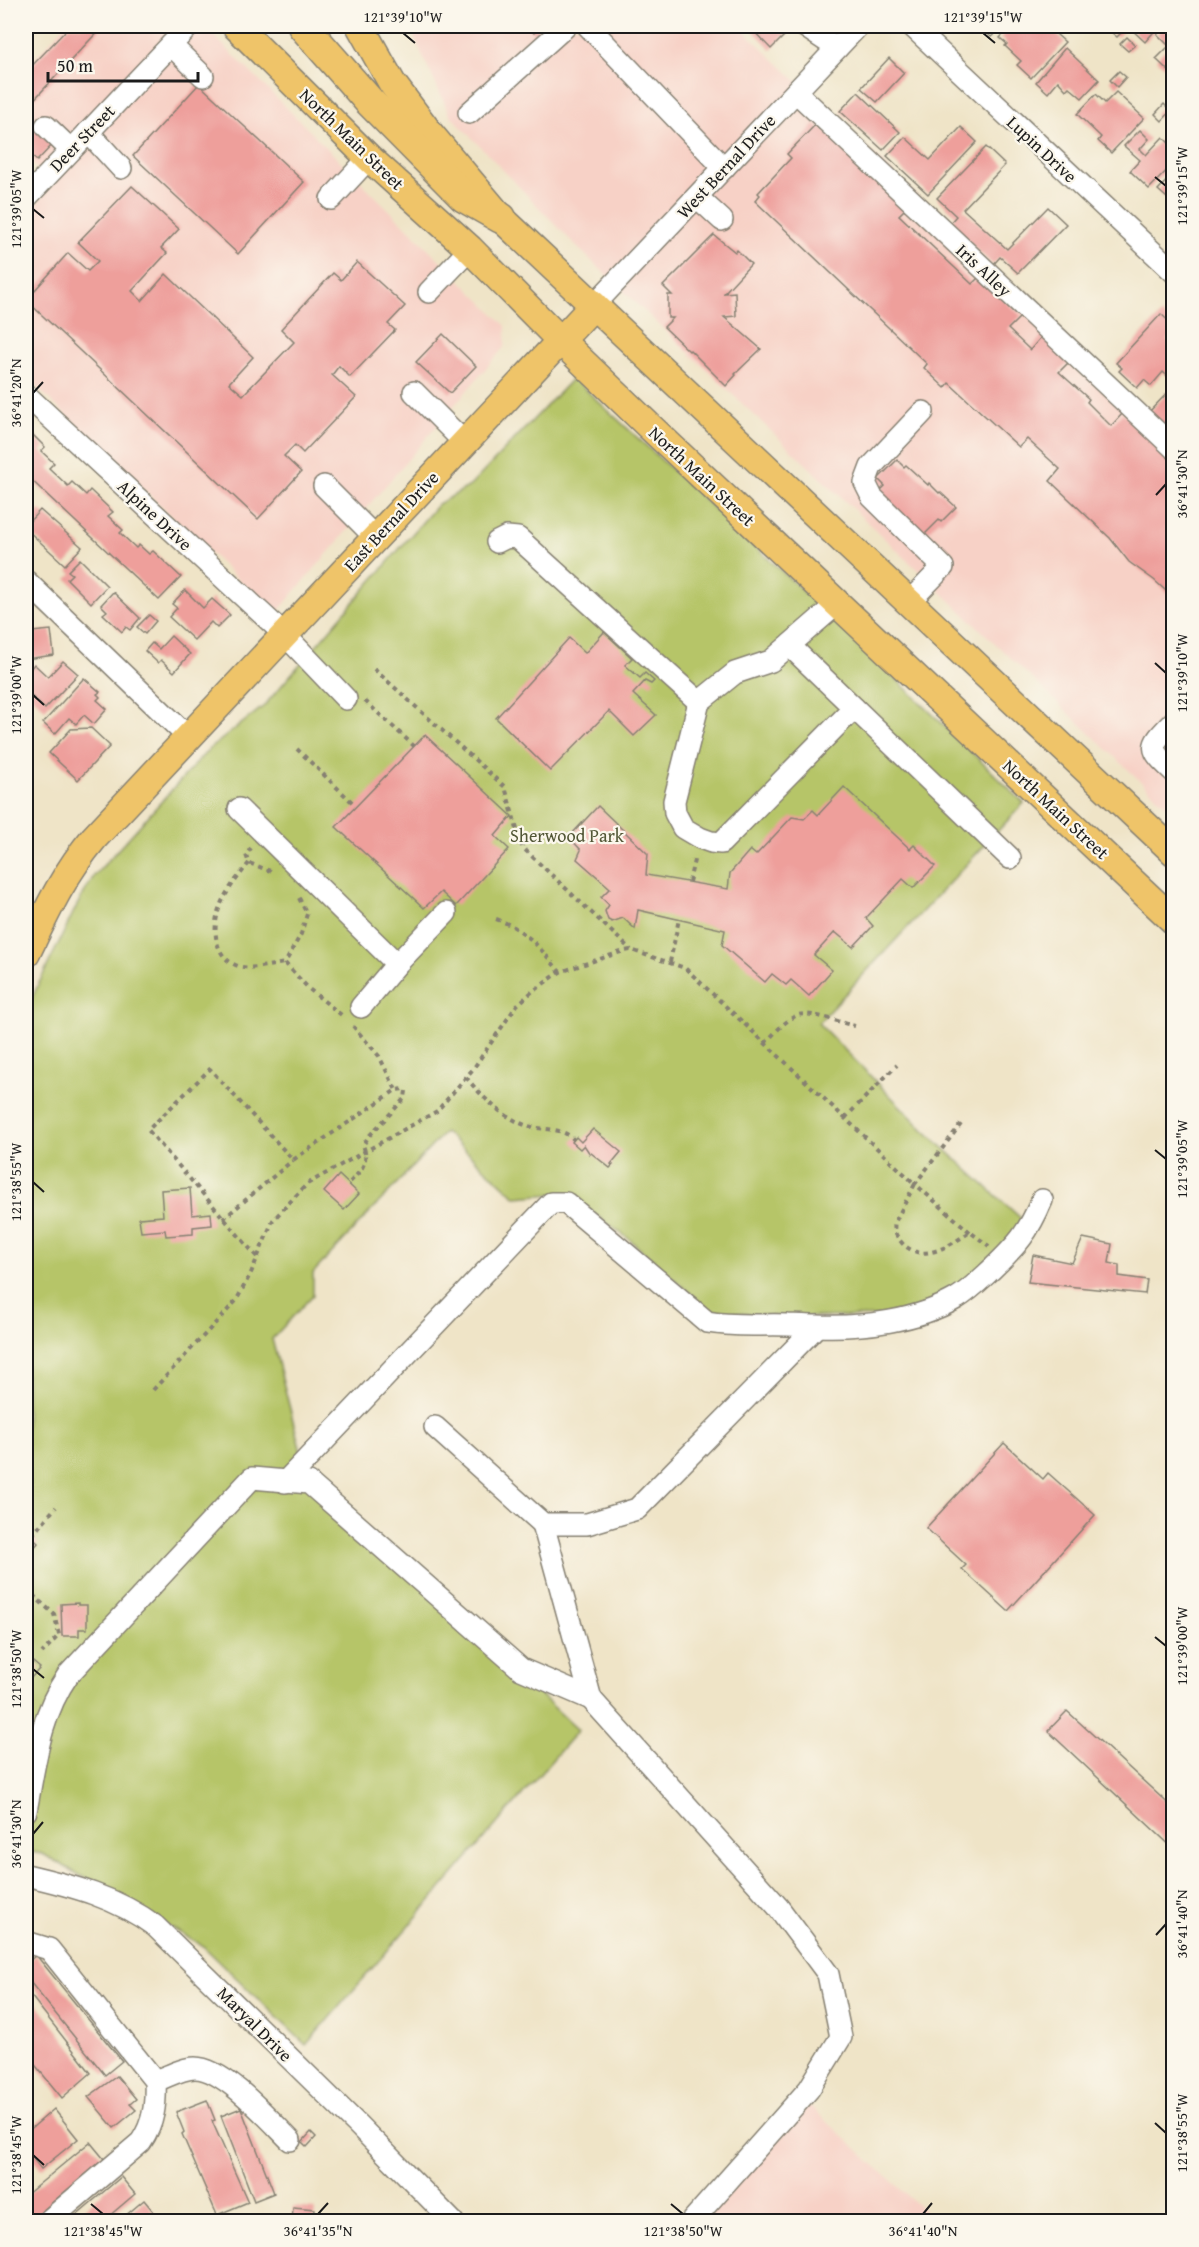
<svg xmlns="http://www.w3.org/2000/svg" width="1199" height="2247" font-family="'Gentium Book Plus',serif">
  <rect width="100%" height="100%" fill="#fbf7ec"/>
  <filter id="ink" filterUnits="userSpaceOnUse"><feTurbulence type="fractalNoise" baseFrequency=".0167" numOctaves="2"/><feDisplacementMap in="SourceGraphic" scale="12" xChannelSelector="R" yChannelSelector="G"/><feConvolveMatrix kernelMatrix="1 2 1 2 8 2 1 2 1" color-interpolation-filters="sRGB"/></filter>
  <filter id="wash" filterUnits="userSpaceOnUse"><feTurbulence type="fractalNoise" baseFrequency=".008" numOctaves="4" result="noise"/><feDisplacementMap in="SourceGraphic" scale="24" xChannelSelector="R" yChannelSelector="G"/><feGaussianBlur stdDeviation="1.35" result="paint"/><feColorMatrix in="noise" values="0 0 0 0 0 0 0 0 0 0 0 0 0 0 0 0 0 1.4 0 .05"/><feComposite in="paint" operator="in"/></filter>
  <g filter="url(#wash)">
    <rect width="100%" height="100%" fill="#efe4c7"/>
    <g fill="#f7d1c6">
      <polygon points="64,26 204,26 506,326 505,346 275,615 26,377 26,217 52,185 26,157 26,68"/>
      <polygon points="409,26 739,26 1173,439 1173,812 577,247 450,115"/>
      <polygon points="807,2103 935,2221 701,2222"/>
    </g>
    <polygon fill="#b6c567" stroke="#697042" stroke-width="1.5" points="573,378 858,642 1024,803 818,1023 925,1131 1025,1222 944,1316 784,1317 710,1311 629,1239 565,1193 516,1197 445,1132 313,1273 313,1295 272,1339 307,1475 578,1730 306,2045 203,1946 43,1854 26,1851 26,1010 77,905 94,876 208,750 264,706 438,504 470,486"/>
    <g id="blocks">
      <g fill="#ee9f9b">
        <polygon points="70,26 103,26 26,108 26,72"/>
        <polygon points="527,26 541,26 534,33"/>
        <polygon points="749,26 784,26 789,31 771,49"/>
        <polygon points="979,26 1003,26 991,37"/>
        <polygon points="1011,26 1047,26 1065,42 1031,78 1017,65 1021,61 1005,46 1007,44 1000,38"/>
        <polygon points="1104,26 1159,26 1145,42 1128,26 1117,37"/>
        <polygon points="1165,26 1174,26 1174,76 1156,59 1169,46 1157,34"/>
        <polygon points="1127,37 1135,45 1128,51 1120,44"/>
        <polygon points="1065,48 1099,80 1082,98 1069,87 1066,90 1058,81 1048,93 1036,82"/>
        <polygon points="889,58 904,73 877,102 861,88"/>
        <polygon points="1119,71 1126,77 1117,87 1110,80"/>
        <polygon points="199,84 304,182 238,254 133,156"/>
        <polygon points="858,92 900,132 883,150 840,111"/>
        <polygon points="1116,92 1144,118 1111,153 1098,141 1101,137 1077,114 1096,94 1105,103"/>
        <polygon points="1164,104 1171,111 1162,121 1155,114"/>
        <polygon points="26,118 53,144 37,161 26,151"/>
        <polygon points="815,125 819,129 821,127 906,208 899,215 972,284 979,277 1021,316 1008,329 1030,350 1042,336 1069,362 1059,372 1089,399 1087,402 1111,426 1123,413 1174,460 1174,598 1154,580 1129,562 1110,538 1050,481 1060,469 1027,439 1019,447 949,383 945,388 924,368 927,364 755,201 760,195 758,193 791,158 787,154"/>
        <polygon points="961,127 977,142 928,194 887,156 905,137 930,160"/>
        <polygon points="1140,130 1149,139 1140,149 1146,155 1163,137 1174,148 1174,163 1149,189 1130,171 1140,160 1124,146"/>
        <polygon points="986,147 1005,165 963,209 1007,249 1048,207 1066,224 1018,273 1000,257 993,265 949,224 956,216 937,198"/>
        <polygon points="1174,173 1174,204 1158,190"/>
        <polygon points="132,186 179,229 161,248 167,253 132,291 142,301 166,274 253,357 229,383 243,395 294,342 281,329 333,273 341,280 357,262 405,306 388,324 395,330 350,377 339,366 332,375 356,397 303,453 295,445 284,456 301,472 258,519 26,300 68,253 88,271 98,261 78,242"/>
        <polygon points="714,235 735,252 737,250 751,264 724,293 735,292 736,316 724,317 761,349 735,374 736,375 726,386 690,350 689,351 664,327 673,318 668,318 668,295 672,295 663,286"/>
        <polygon points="1161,314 1174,326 1174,333 1167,340 1174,345 1174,382 1163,372 1151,386 1144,380 1137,388 1119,371 1122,368 1116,363"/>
        <polygon points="443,334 476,366 450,393 416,362"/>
        <polygon points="1174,386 1174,435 1147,414"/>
        <polygon points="33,435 45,447 41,451 54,463 49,468 68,486 72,482 86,495 90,490 113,512 108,516 123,530 120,533 136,548 139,545 149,554 153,551 181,577 159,600 26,475 26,443"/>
        <polygon points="897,460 904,467 906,465 928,485 929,483 939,493 940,492 956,507 941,522 939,520 924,535 878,493 885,486 878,479"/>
        <polygon points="40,510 82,547 65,565 26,529 26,525"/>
        <polygon points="80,559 107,586 91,603 67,579 72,574 68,571"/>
        <polygon points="185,590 203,608 212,599 230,615 217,628 211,622 194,640 169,617 177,608 172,604"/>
        <polygon points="113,592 140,618 130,630 126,627 122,632 103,614 107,611 101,605"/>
        <polygon points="26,612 30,612 32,632 51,630 54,655 26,659"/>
        <polygon points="149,615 156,621 145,634 137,627"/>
        <polygon points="604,632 632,658 625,665 640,678 645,673 654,681 651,684 645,681 633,694 656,715 634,736 609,711 550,771 496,718 569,638 585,653"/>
        <polygon points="171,636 190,654 174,672 161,660 158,663 145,651 152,643 159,649"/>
        <polygon points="63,661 78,674 45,709 26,691 26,674 34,664 48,677"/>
        <polygon points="84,678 100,692 97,694 100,697 97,700 107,709 94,724 84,715 76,724 69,718 55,734 43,723"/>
        <polygon points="91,728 110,746 78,780 49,753 71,729"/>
        <polygon points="425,735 512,816 495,836 509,849 456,906 441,892 424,908 336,827"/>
        <polygon points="844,787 910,849 914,845 935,866 913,888 903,879 866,918 873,926 853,947 835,932 814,955 832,970 809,996 791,980 786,985 772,974 765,982 722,945 725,930 638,910 635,929 623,918 612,922 608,920 605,911 609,905 601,897 610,888 577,859 581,850 569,837 598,806 648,854 646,875 728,889 730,873 750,850 756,855 792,817 804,819 813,810 818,815"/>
        <polygon points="593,1129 621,1152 611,1164 613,1165 610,1168 591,1153 590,1154 584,1145 580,1149 572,1142 576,1137 581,1142"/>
        <polygon points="339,1175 359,1194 344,1210 324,1192"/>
        <polygon points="190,1188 192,1215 211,1213 212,1225 193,1227 193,1234 166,1236 165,1230 141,1232 139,1218 163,1216 161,1190"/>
        <polygon points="1083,1238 1112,1244 1109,1263 1119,1265 1119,1276 1147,1280 1145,1294 1028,1282 1033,1255 1072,1263"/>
        <polygon points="1004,1443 1043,1479 1048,1473 1095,1515 1008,1611 962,1569 966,1565 926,1528"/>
        <polygon points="26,1532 38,1543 26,1557"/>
        <polygon points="78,1603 78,1605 87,1605 87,1629 79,1629 79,1636 62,1636 61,1604"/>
        <polygon points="33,1662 40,1668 30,1679 26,1675 26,1670"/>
        <polygon points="1067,1711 1174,1809 1174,1849 1048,1731"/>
        <polygon points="36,1955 122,2061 105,2075 26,1977 26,1964"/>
        <polygon points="28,1992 91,2073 62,2098 27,2055 29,2053 26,2050 26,1993"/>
        <polygon points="117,2076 136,2099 130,2104 136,2110 114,2128 88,2097"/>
        <polygon points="207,2100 215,2120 212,2121 248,2202 217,2215 182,2134 184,2132 176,2112"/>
        <polygon points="241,2108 274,2193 254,2201 221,2116"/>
        <polygon points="54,2109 78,2139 41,2169 26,2150 26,2133"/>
        <polygon points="311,2132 316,2137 307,2147 302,2142"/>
        <polygon points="90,2142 104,2159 29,2222 26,2222 26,2195"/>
        <polygon points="121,2177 135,2194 102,2222 68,2222"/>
        <polygon points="144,2200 162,2222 118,2222"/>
        <polygon points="293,2207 315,2209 314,2222 292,2222"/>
      </g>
    </g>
  </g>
  <g filter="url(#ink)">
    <use href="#blocks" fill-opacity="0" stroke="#868072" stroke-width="1.5"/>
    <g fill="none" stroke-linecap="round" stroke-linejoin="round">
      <g stroke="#868072" stroke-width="24">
        <g id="minor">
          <polyline points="588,26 724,168"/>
          <polyline points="804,26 837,48"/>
          <polyline points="912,26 1174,272"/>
          <polyline points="171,45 203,76"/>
          <polyline points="796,92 1174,448"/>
          <polyline points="469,113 566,26"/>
          <polyline points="46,126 71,150"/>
          <polyline points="88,132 121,168"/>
          <polyline points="697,197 722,220"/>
          <polyline points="26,198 189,26"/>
          <polyline points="331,199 369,158"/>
          <polyline points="429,292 470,249"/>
          <polyline points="594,305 858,26"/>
          <polyline points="414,392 464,442"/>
          <polyline points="26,395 285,635 346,699"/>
          <polyline points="324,486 376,538"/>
          <polyline points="497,542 507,537 518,538 699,702"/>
          <polyline points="26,581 188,737"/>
          <polyline points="838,603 771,661 735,673 699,702 674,801 675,813 683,828 700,838 711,842 721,843 854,708"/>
          <polyline points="908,603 943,567 872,497 865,483 871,467 923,412"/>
          <polyline points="790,646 1010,858"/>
          <path d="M 1174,721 C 1149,747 1147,747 1174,772"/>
          <polyline points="239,809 397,964"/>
          <polyline points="361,1007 397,964 446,913"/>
          <polyline points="435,1427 543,1524 587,1524 637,1509 816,1327"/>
          <path d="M 285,1482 L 551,1203 L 566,1203 L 707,1322 C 734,1327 761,1324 788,1325 C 798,1325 807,1326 816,1326 C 862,1328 917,1321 957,1298 C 970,1290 981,1279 992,1269 C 1018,1244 1028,1233 1042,1200"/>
          <polyline points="543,1524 591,1699"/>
          <path d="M 26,1811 C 35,1763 40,1715 68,1675 L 252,1478 L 309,1483 L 521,1669 L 591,1699 L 778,1907 L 828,1974 L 841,2037 L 809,2089 L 691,2222"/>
          <path d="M 26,1875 C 73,1886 116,1897 155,1926 L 358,2125 L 453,2222"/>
          <path d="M 26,1942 L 49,1949 L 155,2081 C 156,2103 154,2123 141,2142 L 47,2222"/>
          <path d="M 155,2081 C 167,2077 182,2068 195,2068 C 224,2068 270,2120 290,2140"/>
        </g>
      </g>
      <g stroke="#868072" stroke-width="30">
        <g id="major">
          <polyline points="236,26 369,158 470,249 561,341 649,426 1174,921"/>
          <polyline points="360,26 392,83 431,135 501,218 1174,852"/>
          <path d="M 26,954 C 47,911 63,875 94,838 L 594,305"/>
        </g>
      </g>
      <g stroke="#868072" stroke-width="33">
        <polyline id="highway" points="303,26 369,101 464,197 501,218"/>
      </g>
      <g stroke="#868072" stroke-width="4" stroke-dasharray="4.5 4.5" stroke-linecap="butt">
        <polyline points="374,669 505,787 522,847 631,950"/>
        <polyline points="365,701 414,746"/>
        <polyline points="297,749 355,805"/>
        <polyline points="251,848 246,855 249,863 273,872"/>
        <path d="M 249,863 C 239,876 226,891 220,906 C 212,927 213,957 238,966 C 252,970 271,965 285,963"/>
        <polyline points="689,882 695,856"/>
        <polyline points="299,898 307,914 301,934 285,963 309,989 344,1017"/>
        <path d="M 496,919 C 527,930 540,948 560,972"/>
        <polyline points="670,962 679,919"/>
        <polyline points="353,1026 379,1056 396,1090"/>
        <path d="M 765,1043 C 775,1033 785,1020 798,1015 C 810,1011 842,1023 855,1026"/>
        <path d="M 466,1077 C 481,1096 501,1116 525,1125 C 541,1131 562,1126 574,1140"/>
        <polyline points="845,1118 897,1065"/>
        <polyline points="961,1124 915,1184 970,1232"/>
        <polyline points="223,1219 293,1160"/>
        <path d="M 257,1257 L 148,1130 L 210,1069 L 293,1160 L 396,1090 L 404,1089 L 406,1091 L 405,1098 L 369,1136 L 363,1145 C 370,1163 360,1172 348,1184"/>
        <path d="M 153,1390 L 236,1301 L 251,1273 L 273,1220 L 307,1184 L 437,1111 L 473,1069 L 517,1005 L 533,991 L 560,972 L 624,951 L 631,950 L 685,968 L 915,1184 L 895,1222 C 893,1231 896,1236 902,1243 C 923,1265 950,1245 970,1232 L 989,1246"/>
        <polyline points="26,1542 56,1507"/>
        <polyline points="26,1589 54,1614 59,1635 42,1653"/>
      </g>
      <use href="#minor" stroke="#fff" stroke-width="21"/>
      <use href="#major" stroke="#efc469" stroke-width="27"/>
      <use href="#highway" stroke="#efc469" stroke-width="30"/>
    </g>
  </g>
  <path fill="none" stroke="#1c1c1c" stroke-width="2" d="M 403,33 L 415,43M 983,33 L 995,43M 1155,177 L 1166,186M 33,209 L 44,218M 33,393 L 43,382M 1156,495 L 1166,484M 1155,663 L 1166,673M 33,695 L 44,705M 1155,1150 L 1166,1159M 33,1182 L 44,1192M 1155,1637 L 1166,1646M 33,1669 L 44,1678M 33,1834 L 43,1822M 1156,1935 L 1166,1924M 1155,2123 L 1166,2133M 33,2155 L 44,2165M 91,2204 L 103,2214M 671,2204 L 683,2214M 318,2214 L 328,2203M 923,2214 L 932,2203"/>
  <g text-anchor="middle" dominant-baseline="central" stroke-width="4.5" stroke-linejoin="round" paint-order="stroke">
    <g font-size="18" fill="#1c1c1c" stroke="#fbf7ec">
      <text transform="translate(82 138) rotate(-46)">Deer Street</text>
      <text transform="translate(352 139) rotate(44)">North Main Street</text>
      <text transform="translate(1042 149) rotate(43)">Lupin Drive</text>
      <text transform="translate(726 166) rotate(-47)">West Bernal Drive</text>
      <text transform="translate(984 270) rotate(43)">Iris Alley</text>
      <text transform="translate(702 476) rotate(43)">North Main Street</text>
      <text transform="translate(155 515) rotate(43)">Alpine Drive</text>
      <text transform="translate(391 521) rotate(-47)">East Bernal Drive</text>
      <text transform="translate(1056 809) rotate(43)">North Main Street</text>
      <text transform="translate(255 2024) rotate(45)">Maryal Drive</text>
    </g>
    <g font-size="18" fill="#525736" stroke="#fbf7ec">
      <text x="567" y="835">Sherwood Park</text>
    </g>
  </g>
  <rect width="1199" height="2247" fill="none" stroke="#fbf7ec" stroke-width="66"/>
  <path d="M48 72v9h150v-9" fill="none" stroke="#1c1c1c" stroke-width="3"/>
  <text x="57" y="72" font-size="18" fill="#1c1c1c" stroke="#fbf7ec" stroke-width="4.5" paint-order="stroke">50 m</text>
  <rect x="33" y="33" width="1133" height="2181" fill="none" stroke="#1c1c1c" stroke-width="2"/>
  <g font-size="15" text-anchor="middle" fill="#1c1c1c">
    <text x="403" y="22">121°39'10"W</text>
    <text x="983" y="22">121°39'15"W</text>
    <text transform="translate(1182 186) rotate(-90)" y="5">121°39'15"W</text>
    <text transform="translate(16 209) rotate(-90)" y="5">121°39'05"W</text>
    <text transform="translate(16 393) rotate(-90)" y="5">36°41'20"N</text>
    <text transform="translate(1182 484) rotate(-90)" y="5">36°41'30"N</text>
    <text transform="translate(1182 673) rotate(-90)" y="5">121°39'10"W</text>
    <text transform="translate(16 695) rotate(-90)" y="5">121°39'00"W</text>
    <text transform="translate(1182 1159) rotate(-90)" y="5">121°39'05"W</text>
    <text transform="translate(16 1182) rotate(-90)" y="5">121°38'55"W</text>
    <text transform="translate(1182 1646) rotate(-90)" y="5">121°39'00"W</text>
    <text transform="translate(16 1669) rotate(-90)" y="5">121°38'50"W</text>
    <text transform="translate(16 1834) rotate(-90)" y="5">36°41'30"N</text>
    <text transform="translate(1182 1924) rotate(-90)" y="5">36°41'40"N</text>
    <text transform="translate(1182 2133) rotate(-90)" y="5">121°38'55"W</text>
    <text transform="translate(16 2155) rotate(-90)" y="5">121°38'45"W</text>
    <text x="103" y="2236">121°38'45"W</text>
    <text x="318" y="2236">36°41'35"N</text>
    <text x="683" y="2236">121°38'50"W</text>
    <text x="923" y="2236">36°41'40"N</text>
  </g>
</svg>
